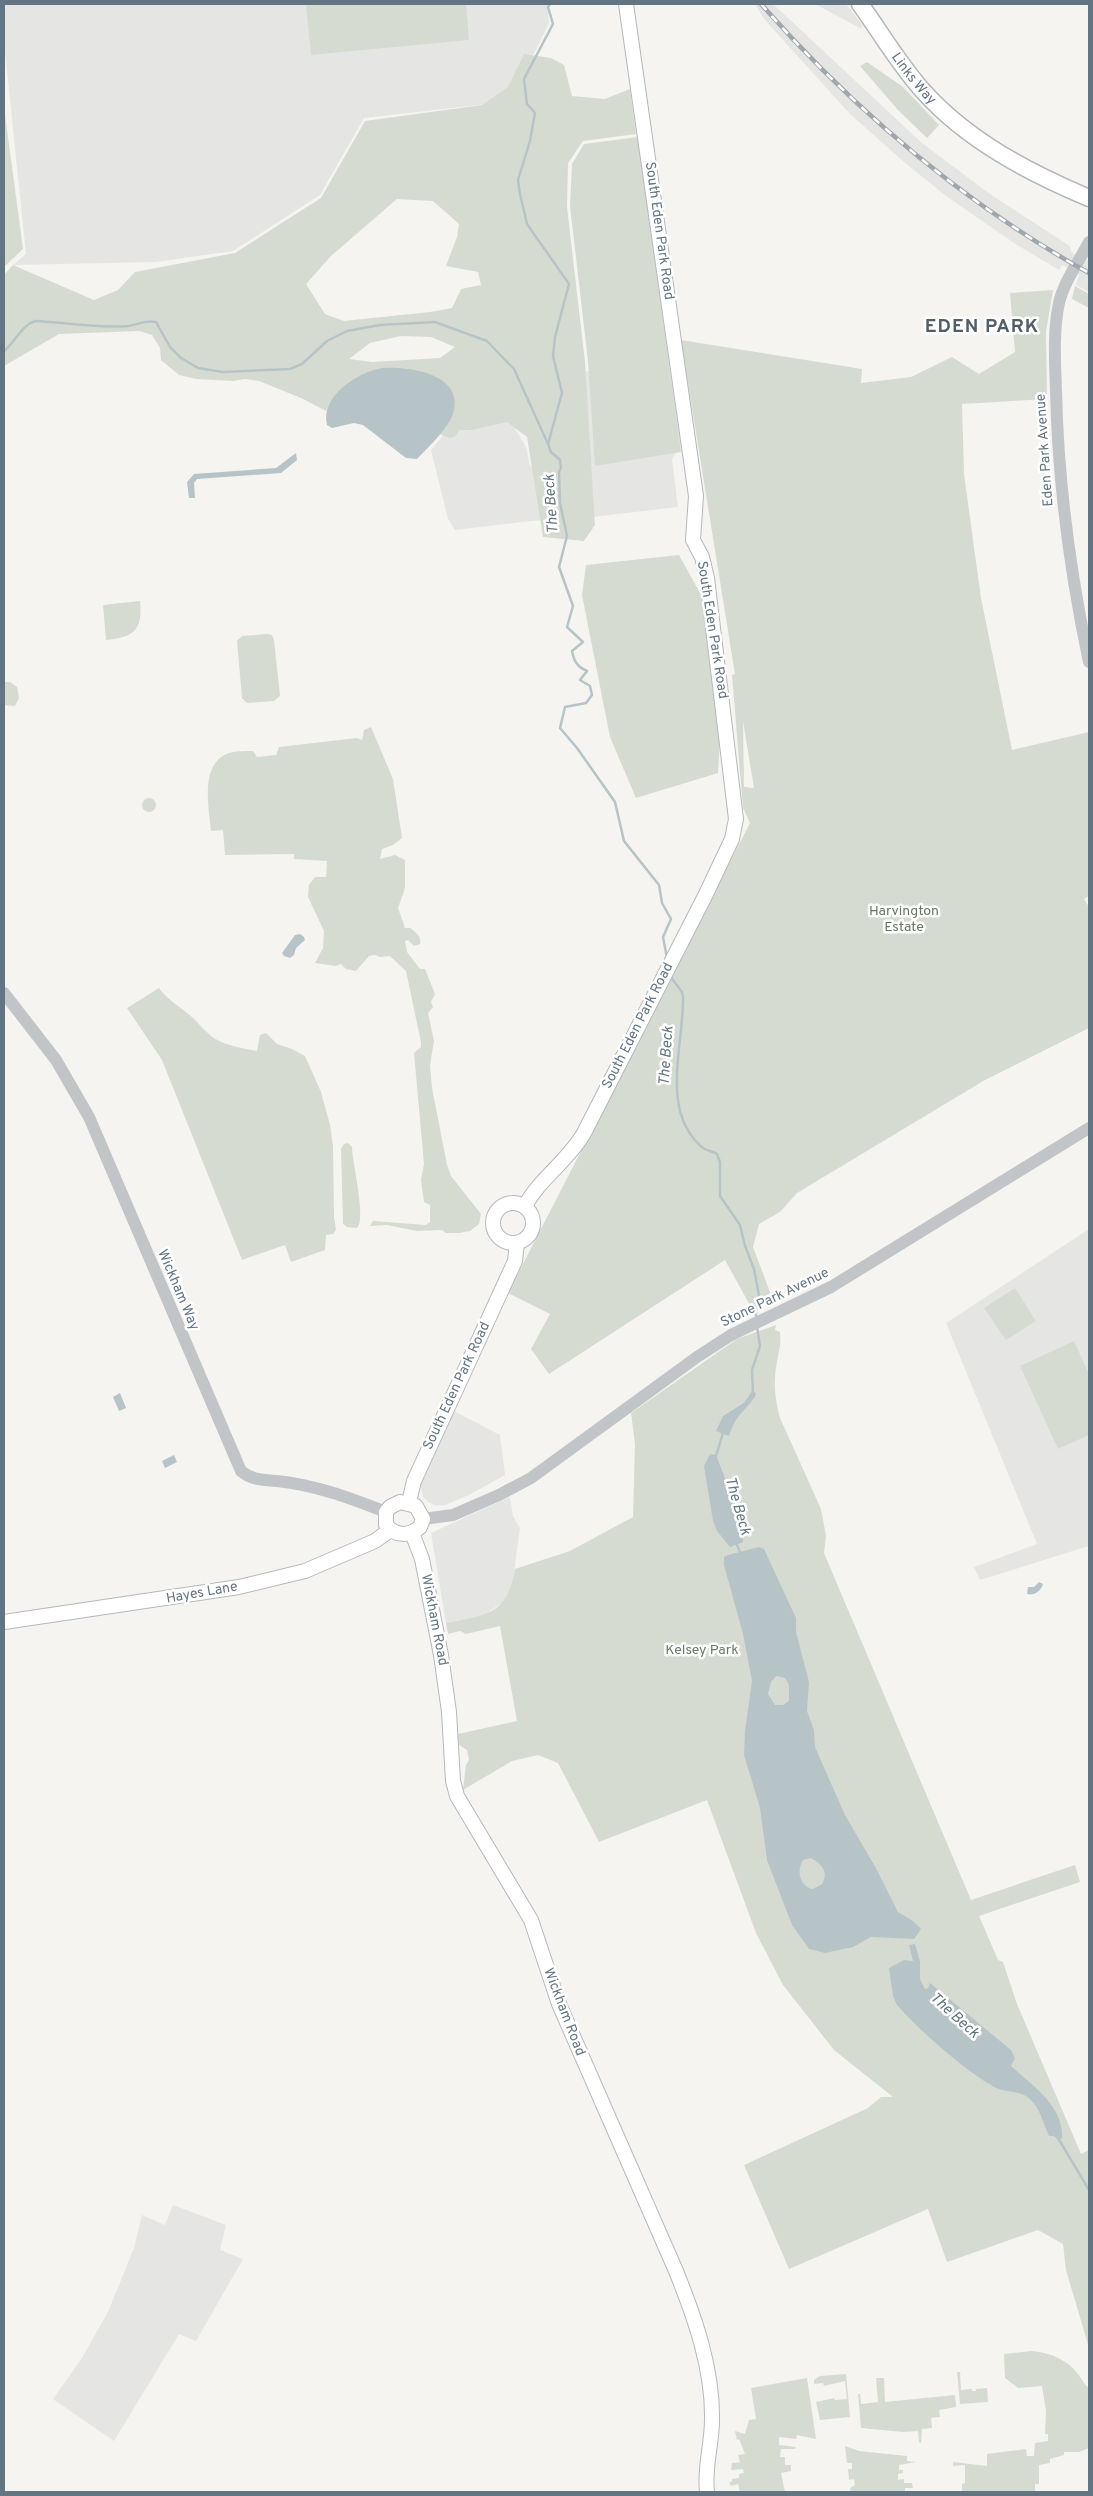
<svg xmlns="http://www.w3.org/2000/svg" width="1093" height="2496" font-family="Overpass,sans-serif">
  <rect width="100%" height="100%" fill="#f5f4f0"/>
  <g fill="#e5e6e4">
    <polygon points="4,4 547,4 549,23 521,80 523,100 364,118 320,195 233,251 156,262 13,265 26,254 4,42"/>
    <polygon points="755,4 773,4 922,143 990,194 1070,246 1071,252 1086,261 1089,259 1089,292 1076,285 1079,274 1062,265 1059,270 1014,243 946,196 904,162 850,114 764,19"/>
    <polygon points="815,4 846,4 863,26 860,28"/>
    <polygon points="669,366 681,445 672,459 678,507 592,517 531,521 455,530 448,519 431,450 454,423 507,422 514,427 526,447 530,466 577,458 578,372"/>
    <polygon points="1089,1229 1089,1546 980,1580 974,1567 1037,1544 946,1323"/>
    <polygon points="454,1411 500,1435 505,1475 469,1495 445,1505 436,1506 428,1502 423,1497 420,1484"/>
    <polygon points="510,1497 513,1516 520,1528 512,1587 506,1600 483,1616 446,1623 431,1533"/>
    <polygon points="173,2205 226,2225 220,2250 243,2259 196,2341 179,2334 114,2441 53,2399 82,2358 108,2312 134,2248 142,2215 165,2225"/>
  </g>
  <g fill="#d6dbd1" fill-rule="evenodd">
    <polygon points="306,4 466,4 469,40 311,55"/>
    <path d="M 524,54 L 551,58 L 564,65 L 572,96 L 605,99 L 630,89 L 636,134 L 583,141 L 568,163 L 567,207 L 585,362 L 595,525 L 584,541 L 543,537 L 527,437 L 507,422 L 472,430 L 459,430 L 456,436 L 450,438 L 337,397 L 326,411 L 301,398 L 259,381 L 245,379 L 233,381 L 196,379 L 179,375 L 161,360 L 160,348 L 152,335 L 139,331 L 59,334 L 4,366 L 4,275 L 13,265 L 94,300 L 118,290 L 135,272 L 235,253 L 321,198 L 365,121 L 482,105 L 508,87 ZM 397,199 L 433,201 L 459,224 L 457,237 L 446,266 L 478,272 L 481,285 L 461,289 L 452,308 L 430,312 L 344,321 L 325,314 L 306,284 L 331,256 ZM 401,336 L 431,337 L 455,347 L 440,358 L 372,362 L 349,359 L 370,343 Z"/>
    <polygon points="867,62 903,87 939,125 927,138 898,110 860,66"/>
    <polygon points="4,107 23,249 4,267"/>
    <polygon points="638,137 681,452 595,466 588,361 570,206 572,164 584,144"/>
    <polygon points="1075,286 1089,294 1089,308 1072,299"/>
    <path d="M 1053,290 L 1046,332 L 1047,399 L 962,404 L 964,474 L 981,598 L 1012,750 L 1089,732 L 1089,896 L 1084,899 L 1089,907 L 1089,1028 L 985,1080 L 797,1193 L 780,1212 L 759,1224 L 753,1247 L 773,1300 L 752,1309 L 725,1260 L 549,1374 L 531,1349 L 550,1314 L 508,1293 L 750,823 L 743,808 L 732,675 L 735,674 L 681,340 L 862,369 L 861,383 L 911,377 L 952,357 L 979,374 L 1015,352 L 1010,293 ZM 743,721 L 754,788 L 744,787 Z"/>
    <polygon points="679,555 701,595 720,735 718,773 636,798 610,737 582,595 586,565"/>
    <path d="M 140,601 C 143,630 134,637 106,640 L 103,605 Z"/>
    <polygon points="267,634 272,635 274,640 280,696 274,701 247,703 242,698 237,641 242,636"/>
    <polygon points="4,682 10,682 17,687 19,698 15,706 4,705"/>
    <path d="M 371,727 L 393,779 L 402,838 L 393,845 L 382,849 L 380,859 L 395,855 L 405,860 L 405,888 L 398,908 L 405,928 L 410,928 C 415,932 422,936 420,944 L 414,946 L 408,940 L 405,941 L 407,952 L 420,969 L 425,969 L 435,994 L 431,1002 L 433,1007 L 428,1013 L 434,1041 L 430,1065 L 432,1088 L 447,1165 L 451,1176 L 481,1214 L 479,1224 L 470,1231 L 459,1233 L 446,1233 L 442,1230 L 417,1231 L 387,1225 L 370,1226 L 373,1221 L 426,1225 L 430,1222 L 430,1205 L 424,1202 L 421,1180 L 424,1164 L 414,1053 L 421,1047 L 421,1042 L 406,971 L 390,956 L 380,957 L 375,955 L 369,956 L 356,971 L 346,969 L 341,964 L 336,966 L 315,963 L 323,948 L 324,931 L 308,897 L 309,885 L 315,877 L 326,877 L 327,861 L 294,859 L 294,854 L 225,855 L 223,830 L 211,831 C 209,808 199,763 229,753 C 236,751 245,751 253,751 L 257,757 L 276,755 L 279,747 L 357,738 L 362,740 L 364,730 Z"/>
    <circle cx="149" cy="805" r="7"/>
    <path d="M 159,988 C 165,997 177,1005 187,1013 C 196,1019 201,1028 209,1034 C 220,1045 242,1048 257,1051 L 260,1035 L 266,1033 L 277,1044 L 292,1049 L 305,1056 L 321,1092 L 330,1125 L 333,1146 L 334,1217 L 336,1230 L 333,1234 L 326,1235 L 325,1250 L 291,1262 L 285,1245 L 242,1260 L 162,1060 L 127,1008 Z"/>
    <path d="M 348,1143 L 352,1147 C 352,1161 367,1221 357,1228 L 347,1227 L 343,1224 L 341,1149 L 344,1144 Z"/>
    <polygon points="1015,1288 1036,1321 1006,1340 984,1308"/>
    <path d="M 776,1325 L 775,1330 L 780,1332 C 782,1348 775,1363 775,1379 C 774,1392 777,1406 780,1418 L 821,1509 L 826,1536 L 824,1553 L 971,1900 L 1075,1865 L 1080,1882 L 979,1916 L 998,1960 L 1003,1962 L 1017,2004 L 1081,2154 L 1089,2150 L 1089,2348 L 1066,2270 L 1063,2244 L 1038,2230 L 947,2262 L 928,2209 L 789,2269 L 744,2165 L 868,2108 L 881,2097 L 893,2097 L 834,2050 L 783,1985 L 756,1933 L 707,1800 L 599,1842 L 558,1763 L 538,1755 L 512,1761 L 463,1790 L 466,1765 L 469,1760 L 467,1750 L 459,1745 L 458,1734 L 517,1721 L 500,1626 L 466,1634 L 460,1631 L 448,1634 L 446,1623 C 487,1615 507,1615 515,1569 L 570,1551 L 633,1517 L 635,1444 L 631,1413 L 737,1339 Z"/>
    <polygon points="1074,1341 1089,1374 1089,1435 1058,1449 1020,1366"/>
    <path d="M 1031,2351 C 1047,2352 1067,2359 1077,2373 C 1082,2378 1083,2384 1089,2388 L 1089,2448 L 1079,2452 L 1064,2452 L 1064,2455 L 1050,2459 L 1050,2463 L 1039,2465 L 1039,2484 L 1035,2484 L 1035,2492 L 962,2492 L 962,2484 L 965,2483 L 965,2465 L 953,2466 L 953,2462 L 987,2466 L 987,2454 L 1026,2449 L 1027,2456 L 1034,2456 L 1035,2443 L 1048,2441 L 1048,2434 L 1045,2434 L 1046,2411 L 1042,2386 L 1018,2388 L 1005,2378 L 1004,2354 Z"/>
    <polygon points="957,2372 960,2372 961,2390 972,2389 972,2391 976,2391 976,2389 987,2388 988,2402 960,2404"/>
    <polygon points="846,2374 850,2417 820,2420 816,2402 834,2398 835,2400 847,2399 845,2381 824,2386 823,2383 814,2384 814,2380 820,2376"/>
    <polygon points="807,2378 816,2439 797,2435 796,2439 779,2437 779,2445 796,2447 795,2449 781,2449 780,2457 785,2457 785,2465 791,2465 791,2471 781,2473 785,2492 740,2492 738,2484 731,2486 729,2482 732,2482 732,2479 739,2478 739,2474 744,2473 743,2469 731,2470 732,2463 740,2462 738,2455 745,2454 739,2439 737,2440 735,2431 745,2434 749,2420 756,2419 751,2388"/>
    <polygon points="876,2378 884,2378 885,2402 955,2395 956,2407 939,2410 940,2417 931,2418 932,2428 922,2429 921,2443 919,2442 918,2431 903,2432 861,2428 858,2394 860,2394 861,2404 878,2402"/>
    <polygon points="845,2446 859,2451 907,2456 907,2461 916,2462 899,2465 899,2470 903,2470 903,2473 898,2474 898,2480 904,2479 904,2483 912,2483 913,2488 905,2488 905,2492 851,2492 850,2488 855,2485 854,2479 849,2480 848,2469 852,2469 852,2463 847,2463"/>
  </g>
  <g fill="#b7c4c7" fill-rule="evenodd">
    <path d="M 382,368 C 409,366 466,374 453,414 C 449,427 427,449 417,459 L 406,458 L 363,425 L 354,423 L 332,428 L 327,425 C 320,396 358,372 382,368 Z"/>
    <polygon points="296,453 297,460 281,473 197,479 194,483 195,498 189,498 187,482 194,474 276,468"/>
    <polygon points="300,934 304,937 305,940 296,948 294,955 290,958 284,956 282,953 295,935"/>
    <path d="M 752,1391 L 756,1393 L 755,1397 C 742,1414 736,1415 729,1436 L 716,1431 L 723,1416 L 744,1403 Z"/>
    <polygon points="120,1393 126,1408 119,1411 113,1397"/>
    <polygon points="710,1454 716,1455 743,1524 743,1542 730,1547 717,1531 713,1521 704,1466"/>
    <polygon points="174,1455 177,1462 165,1468 162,1461"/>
    <path d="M 759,1547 L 764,1549 L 796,1618 L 796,1632 L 809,1682 L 807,1711 L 814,1730 L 815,1747 L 845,1815 L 877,1870 L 898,1912 L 913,1921 L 921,1929 L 914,1939 L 871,1937 L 853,1947 L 825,1953 L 809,1949 L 792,1925 L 767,1860 L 760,1808 L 744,1755 L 745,1731 L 752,1681 L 743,1634 L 724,1565 L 724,1557 L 728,1555 ZM 776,1676 L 785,1678 L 789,1685 L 789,1701 L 783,1705 L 775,1705 L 768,1694 L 771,1682 ZM 811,1858 C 822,1864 829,1872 822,1884 L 813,1889 C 800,1887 796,1871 803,1860 Z"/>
    <path d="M 1039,1582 L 1043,1584 C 1041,1591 1034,1596 1027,1594 L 1028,1587 L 1034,1587 Z"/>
    <path d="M 915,1944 L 920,1961 L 920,1979 L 925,1989 L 928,1988 L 930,1983 L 1011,2050 L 1015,2058 L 1011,2066 C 1032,2085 1064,2106 1062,2138 L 1059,2140 L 1054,2136 L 1049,2136 C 1043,2123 1040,2108 1030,2099 C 1020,2090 1006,2093 994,2087 C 963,2069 921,2032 897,2005 L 893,1996 L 889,1968 L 904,1960 L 913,1961 L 909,1945 Z"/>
  </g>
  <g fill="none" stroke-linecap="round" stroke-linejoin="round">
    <g stroke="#b7c4c7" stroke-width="2.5">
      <path d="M 550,4 L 548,7 L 553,24 L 524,79 L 527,104 L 535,113 L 530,141 L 518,180 L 520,194 L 527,224 L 569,284 L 555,337 L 553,356 L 562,393 L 548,444 L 551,452 L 560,460 L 561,468 L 559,472 L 560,503 L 567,536 L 559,567 L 573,606 L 567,627 L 583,642 L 572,651 C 574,662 578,667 587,671 L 580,680 L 590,686 L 592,695 L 586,703 L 565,707 L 560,728 L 577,748 L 615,802 L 624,841 L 659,885 L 662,903 L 671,919 L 663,937 L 667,958"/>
      <path d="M 4,351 C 15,342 22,325 35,321 C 66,322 98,329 129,326 C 139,324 146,320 156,322 L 170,347 L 181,358 L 198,368 L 223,372 L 290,369 L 302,364 L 327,341 L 347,331 L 380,325 L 435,322 L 487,341 L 514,369 L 548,444"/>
      <path d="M 670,976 L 682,992 L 683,997 C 684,1045 659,1112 703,1148 C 707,1151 713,1151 717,1154 L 720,1162 L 720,1196 L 740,1225 L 745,1246 L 754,1269 L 759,1295 L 756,1307 L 756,1319"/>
      <polyline points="753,1394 752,1370 760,1346 757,1327"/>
      <polyline points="716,1456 723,1433"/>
      <polyline points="736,1543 741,1554"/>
      <polyline points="1058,2138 1089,2190"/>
    </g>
    <g stroke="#b4b9bd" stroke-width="16">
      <g id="secondary">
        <circle cx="513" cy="1223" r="20"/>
        <path d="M 525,1206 C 540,1178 568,1161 584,1133 L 706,894 L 732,839 L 736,819 L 707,578 L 702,557 L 693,540 L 696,496 L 626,4"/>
        <path d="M 400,1502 L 416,1506 L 423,1519 L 420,1527 C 409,1537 395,1536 386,1525 L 386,1512 L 390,1507 Z"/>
        <polyline points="409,1502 414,1481 515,1261 517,1243"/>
        <path d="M 412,1533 L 422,1559 L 441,1655 L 449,1712 L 453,1781 L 457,1796 L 531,1920 L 559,2004 L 676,2271 C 695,2318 713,2369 712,2420 C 712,2444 704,2468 707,2492"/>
        <polyline points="4,1622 239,1587 305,1571 375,1541 390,1530"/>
      </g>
    </g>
    <g stroke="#b2b7ba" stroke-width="19">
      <g id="primary">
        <path id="s1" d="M 860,4 C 881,33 899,64 923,91 C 968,141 1028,172 1089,198"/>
      </g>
    </g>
    <g stroke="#c1c5c8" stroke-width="12">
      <path d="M 1089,242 C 1079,262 1064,281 1059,303 C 1053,331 1055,362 1056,391 C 1058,482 1070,572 1089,662"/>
      <path d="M 4,993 L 56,1060 L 89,1117 L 241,1471 C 251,1480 265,1480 277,1481 C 316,1485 350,1498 386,1512"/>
      <polyline points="423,1519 453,1515 499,1495 531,1478 697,1357 731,1335 831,1287 1089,1128"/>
    </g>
    <use href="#secondary" stroke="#fff" stroke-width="14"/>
    <use href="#primary" stroke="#fff" stroke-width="16"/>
    <g stroke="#a0a7ac" stroke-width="4.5">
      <path id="rail" d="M 761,4 C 855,111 965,204 1089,273"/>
    </g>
    <use href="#rail" stroke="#fff" stroke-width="2.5" stroke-dasharray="8" stroke-linecap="butt"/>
  </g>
  <g text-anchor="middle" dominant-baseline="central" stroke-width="5" stroke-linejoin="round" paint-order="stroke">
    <g font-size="14" fill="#637582" stroke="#fff">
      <text stroke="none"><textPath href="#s1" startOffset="92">Links Way</textPath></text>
      <text transform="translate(659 231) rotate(82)">South Eden Park Road</text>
      <text transform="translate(1045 450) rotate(-94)">Eden Park Avenue</text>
      <text transform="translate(712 630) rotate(81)">South Eden Park Road</text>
      <text transform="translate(638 1026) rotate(-63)">South Eden Park Road</text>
      <text transform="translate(178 1290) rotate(67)">Wickham Way</text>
      <text transform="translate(775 1298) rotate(-26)">Stone Park Avenue</text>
      <text transform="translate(457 1386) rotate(-65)">South Eden Park Road</text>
      <text transform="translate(202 1593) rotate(-10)">Hayes Lane</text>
      <text transform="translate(434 1620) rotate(79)">Wickham Road</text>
      <text transform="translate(564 2012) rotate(69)">Wickham Road</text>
    </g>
    <g font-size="14" fill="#677962" stroke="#fff">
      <text x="904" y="911">Harvington<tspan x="904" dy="16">Estate</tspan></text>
      <text x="702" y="1650">Kelsey Park</text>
    </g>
    <g font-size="15" font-style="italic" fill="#5f777f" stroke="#fff">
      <text transform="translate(552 504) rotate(-94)">The Beck</text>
      <text transform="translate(667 1056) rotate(-86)">The Beck</text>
      <text transform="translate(737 1506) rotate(74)">The Beck</text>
      <text transform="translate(954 2016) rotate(42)">The Beck</text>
    </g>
    <g font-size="19" font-weight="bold" letter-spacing="1" fill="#515e67" stroke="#fff">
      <text x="982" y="327">EDEN PARK</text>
    </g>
  </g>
  <rect width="1093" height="2496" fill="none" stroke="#637582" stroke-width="10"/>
</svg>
